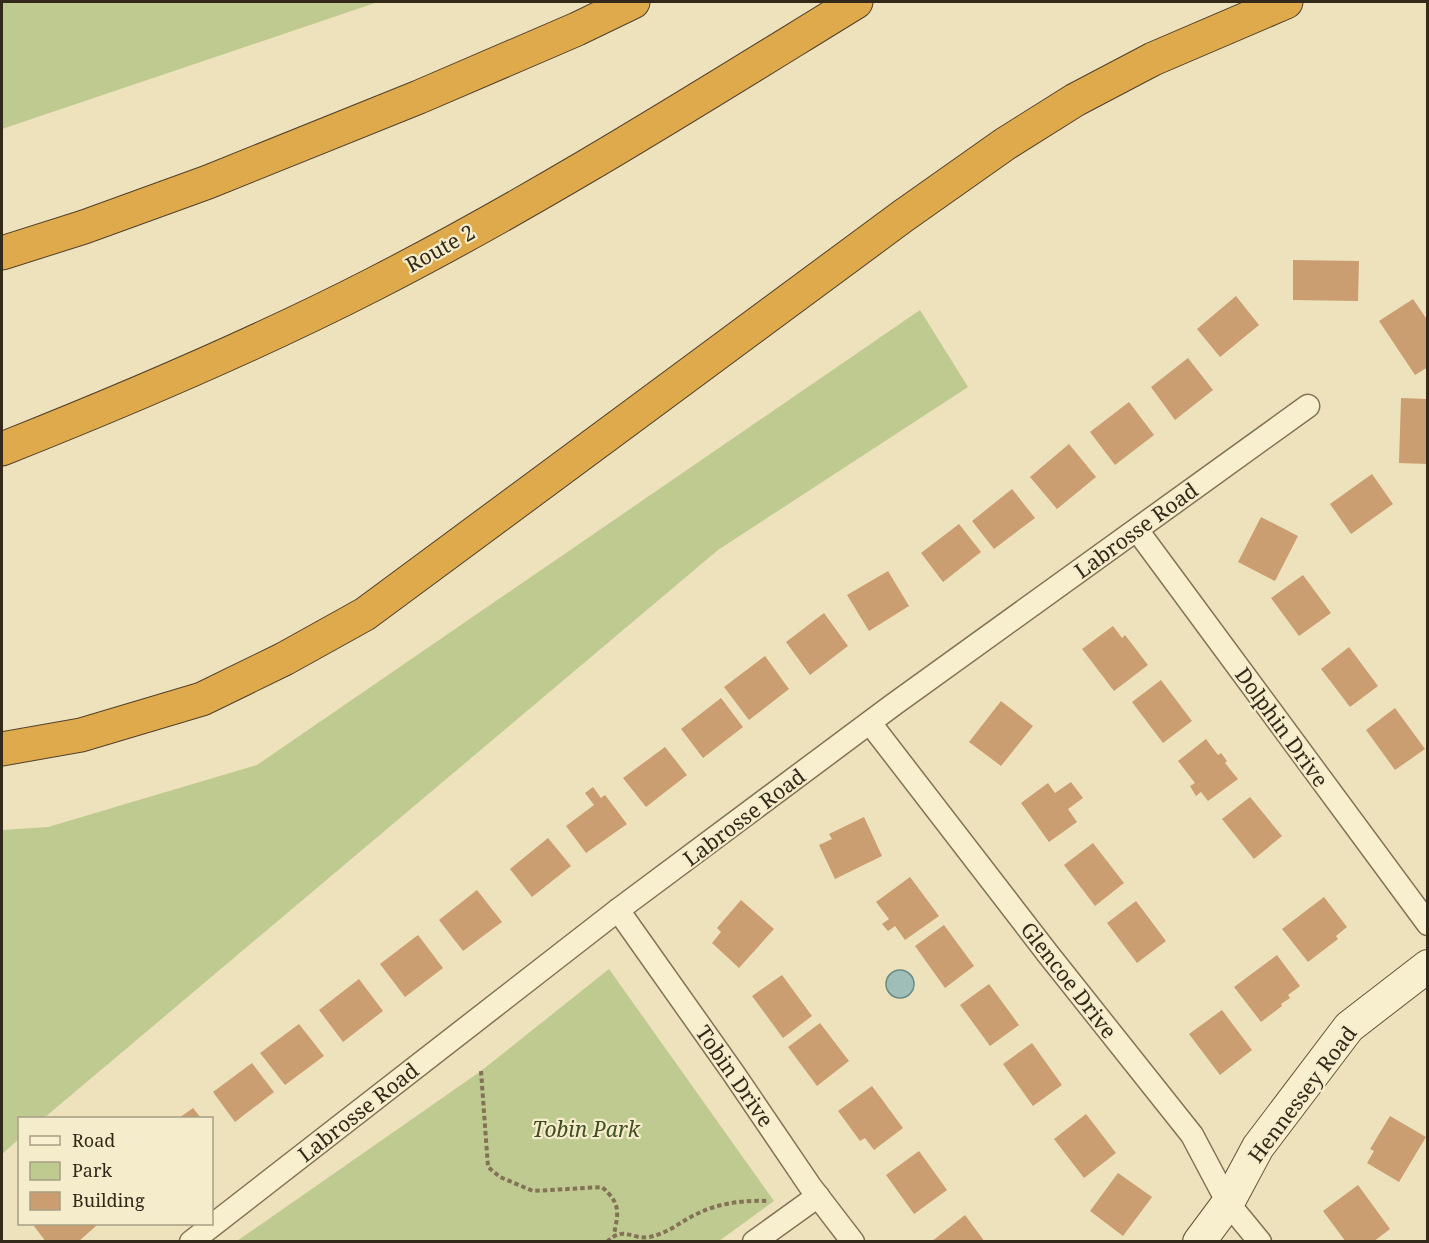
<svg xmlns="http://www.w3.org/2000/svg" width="1429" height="1243" font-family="'Noto Serif',serif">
  <rect width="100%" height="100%" fill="#ede2bc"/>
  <g fill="#bfca91">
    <polygon points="2,2 378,2 2,129"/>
    <polygon points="920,310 968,387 718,550 44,1118 20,1118 19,1139 2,1154 2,830 48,827 257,765"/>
    <polygon points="609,969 774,1201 719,1241 237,1241 481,1071"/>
  </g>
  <circle fill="#a0beb8" stroke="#688b85" stroke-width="1.5" cx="900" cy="984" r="14"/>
  <g fill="#cb9e72">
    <polygon points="1293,260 1359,261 1358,301 1293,300"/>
    <polygon points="1236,296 1259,325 1220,357 1197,329"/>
    <polygon points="1413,299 1428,321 1428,367 1415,375 1379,321"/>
    <polygon points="1188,358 1213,390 1175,420 1151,387"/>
    <polygon points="1401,398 1428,399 1428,464 1399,463"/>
    <polygon points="1129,402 1154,435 1115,465 1090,432"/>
    <polygon points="1069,444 1096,477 1057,509 1030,477"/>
    <polygon points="1372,474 1393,504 1351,534 1330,504"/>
    <polygon points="1012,489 1035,518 994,549 972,521"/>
    <polygon points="1261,517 1298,536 1275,581 1238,562"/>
    <polygon points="959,524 981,552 943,582 921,553"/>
    <polygon points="888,571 909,606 869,631 847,595"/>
    <polygon points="1303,575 1331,613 1299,636 1271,598"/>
    <polygon points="824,613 848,646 810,675 786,642"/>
    <polygon points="1113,626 1122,638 1125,635 1148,665 1114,691 1082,649"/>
    <polygon points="1349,647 1378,686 1350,707 1321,669"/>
    <polygon points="765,656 789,689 749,720 724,687"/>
    <polygon points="1161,680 1192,721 1163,743 1132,702"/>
    <polygon points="721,698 743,727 703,758 681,729"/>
    <polygon points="1001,701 1033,726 1001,766 969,742"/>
    <polygon points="1395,708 1425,749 1395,770 1366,730"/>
    <polygon points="1206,739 1218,755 1221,753 1227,761 1225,763 1238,779 1208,801 1201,792 1196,796 1190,786 1195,783 1178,761"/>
    <polygon points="665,747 687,775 646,807 623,778"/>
    <polygon points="1071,782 1083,798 1068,809 1077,822 1049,842 1021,803 1048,783 1055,793"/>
    <polygon points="593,787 601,798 605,795 627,824 586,853 566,826 594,805 585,793"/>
    <polygon points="1250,797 1282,836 1254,859 1222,819"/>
    <polygon points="864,817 882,856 835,879 819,845 832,839 829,834"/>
    <polygon points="548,838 571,866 532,897 510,869"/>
    <polygon points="1093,843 1124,883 1095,906 1064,865"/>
    <polygon points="910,877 939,916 905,940 895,926 888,931 882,924 889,919 876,902"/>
    <polygon points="477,890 502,922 463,951 439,920"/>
    <polygon points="1324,897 1347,927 1336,936 1338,939 1308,962 1282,929"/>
    <polygon points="741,900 774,929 739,968 712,943 721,932 717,928"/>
    <polygon points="1136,901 1166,941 1137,963 1107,923"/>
    <polygon points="944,925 974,966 945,988 915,946"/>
    <polygon points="418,935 443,968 405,997 380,964"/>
    <polygon points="1277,955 1300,986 1288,995 1290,998 1281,1004 1282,1006 1261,1022 1234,987"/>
    <polygon points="782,975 812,1016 783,1038 752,996"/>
    <polygon points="359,979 383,1011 343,1042 319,1010"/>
    <polygon points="989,984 1019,1025 990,1046 960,1005"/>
    <polygon points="1222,1010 1252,1050 1220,1075 1189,1034"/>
    <polygon points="820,1023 849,1061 817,1086 788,1047"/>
    <polygon points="299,1024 324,1056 285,1085 260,1053"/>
    <polygon points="1032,1043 1062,1085 1033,1106 1003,1064"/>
    <polygon points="252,1063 274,1092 235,1122 213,1092"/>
    <polygon points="872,1086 903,1128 874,1150 865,1138 860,1141 838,1111"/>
    <polygon points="193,1108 201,1118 179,1118"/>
    <polygon points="1086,1114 1116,1153 1084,1178 1054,1139"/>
    <polygon points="1390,1116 1426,1137 1399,1182 1367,1163 1374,1151 1370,1149"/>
    <polygon points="919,1151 947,1190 914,1214 886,1175"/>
    <polygon points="1118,1173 1152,1197 1123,1236 1090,1211"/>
    <polygon points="1358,1185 1390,1229 1373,1242 1352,1242 1351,1240 1346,1242 1323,1211"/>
    <polygon points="965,1215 985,1242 931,1242"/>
    <polygon points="37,1224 94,1224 96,1226 78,1242 46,1242 34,1226"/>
  </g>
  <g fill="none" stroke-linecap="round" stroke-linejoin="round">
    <g stroke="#847256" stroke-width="25">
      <g id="street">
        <polyline points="1137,530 1428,924"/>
        <polyline points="870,723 1048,954 1192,1135 1228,1203 1260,1242"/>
        <polyline points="618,910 734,1074 810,1186 853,1242"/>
        <polyline points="191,1242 618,910 893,705 1308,406"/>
        <polyline points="754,1242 818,1196"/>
      </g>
    </g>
    <g stroke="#655339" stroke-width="34">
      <polyline id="secondary" points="1199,1242 1228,1203 1258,1147 1349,1027 1428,966"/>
    </g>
    <g stroke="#51402b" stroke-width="35">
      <g id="highway">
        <polyline points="2,253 84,227 208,182 419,97 577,29 633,2"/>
        <path d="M 2,449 C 128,399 253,346 374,284 C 540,199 698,99 856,2"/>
        <polyline points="2,749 81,735 202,699 284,659 365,614 903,216 1005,144 1075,100 1153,59 1286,2"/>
      </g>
    </g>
    <g stroke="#847256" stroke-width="4" stroke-dasharray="4.5 3" stroke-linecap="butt">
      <path d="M 481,1071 L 488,1167 L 500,1177 L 533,1191 L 602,1187 C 620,1203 619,1211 614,1234"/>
      <polyline points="441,1242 442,1242"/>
      <path d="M 607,1242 C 624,1225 631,1240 649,1237 C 668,1234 682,1220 699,1213 C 719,1203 745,1200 767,1201"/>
    </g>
    <use href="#street" stroke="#f8efcf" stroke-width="22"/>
    <use href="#secondary" stroke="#f8efcf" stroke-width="32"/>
    <use href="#highway" stroke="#deaa4b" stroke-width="33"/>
  </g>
  <g text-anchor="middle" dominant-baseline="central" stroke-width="4.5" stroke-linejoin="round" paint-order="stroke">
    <g font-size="21" fill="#33291b" stroke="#f5eccb">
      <text transform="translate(440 248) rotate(-29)">Route 2</text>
      <text transform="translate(1136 530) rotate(-36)">Labrosse Road</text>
      <text transform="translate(1282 727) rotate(54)">Dolphin Drive</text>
      <text transform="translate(744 817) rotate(-37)">Labrosse Road</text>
      <text transform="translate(1069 980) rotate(52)">Glencoe Drive</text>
      <text transform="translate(735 1076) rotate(55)">Tobin Drive</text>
      <text transform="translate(1302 1094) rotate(-53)">Hennessey Road</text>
      <text transform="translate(358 1112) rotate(-38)">Labrosse Road</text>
    </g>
    <g font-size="21" font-style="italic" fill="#404f21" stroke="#f5eccb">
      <text x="586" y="1129">Tobin Park</text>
    </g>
  </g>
  <rect width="1429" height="1243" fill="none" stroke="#33291b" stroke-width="6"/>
  <rect x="18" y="1117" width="195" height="108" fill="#f5eccb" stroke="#a79e85" stroke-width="1.5"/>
  <rect x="30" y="1136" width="30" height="9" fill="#f8efcf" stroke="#a79e85" stroke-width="1.5"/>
  <text x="72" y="1147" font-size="18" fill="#33291b">Road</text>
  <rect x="30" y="1162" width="30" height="18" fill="#bfca91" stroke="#a79e85" stroke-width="1.5"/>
  <text x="72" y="1177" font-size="18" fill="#33291b">Park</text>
  <rect x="30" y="1192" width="30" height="18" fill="#cb9e72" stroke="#a79e85" stroke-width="1.5"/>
  <text x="72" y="1207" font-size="18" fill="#33291b">Building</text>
</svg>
